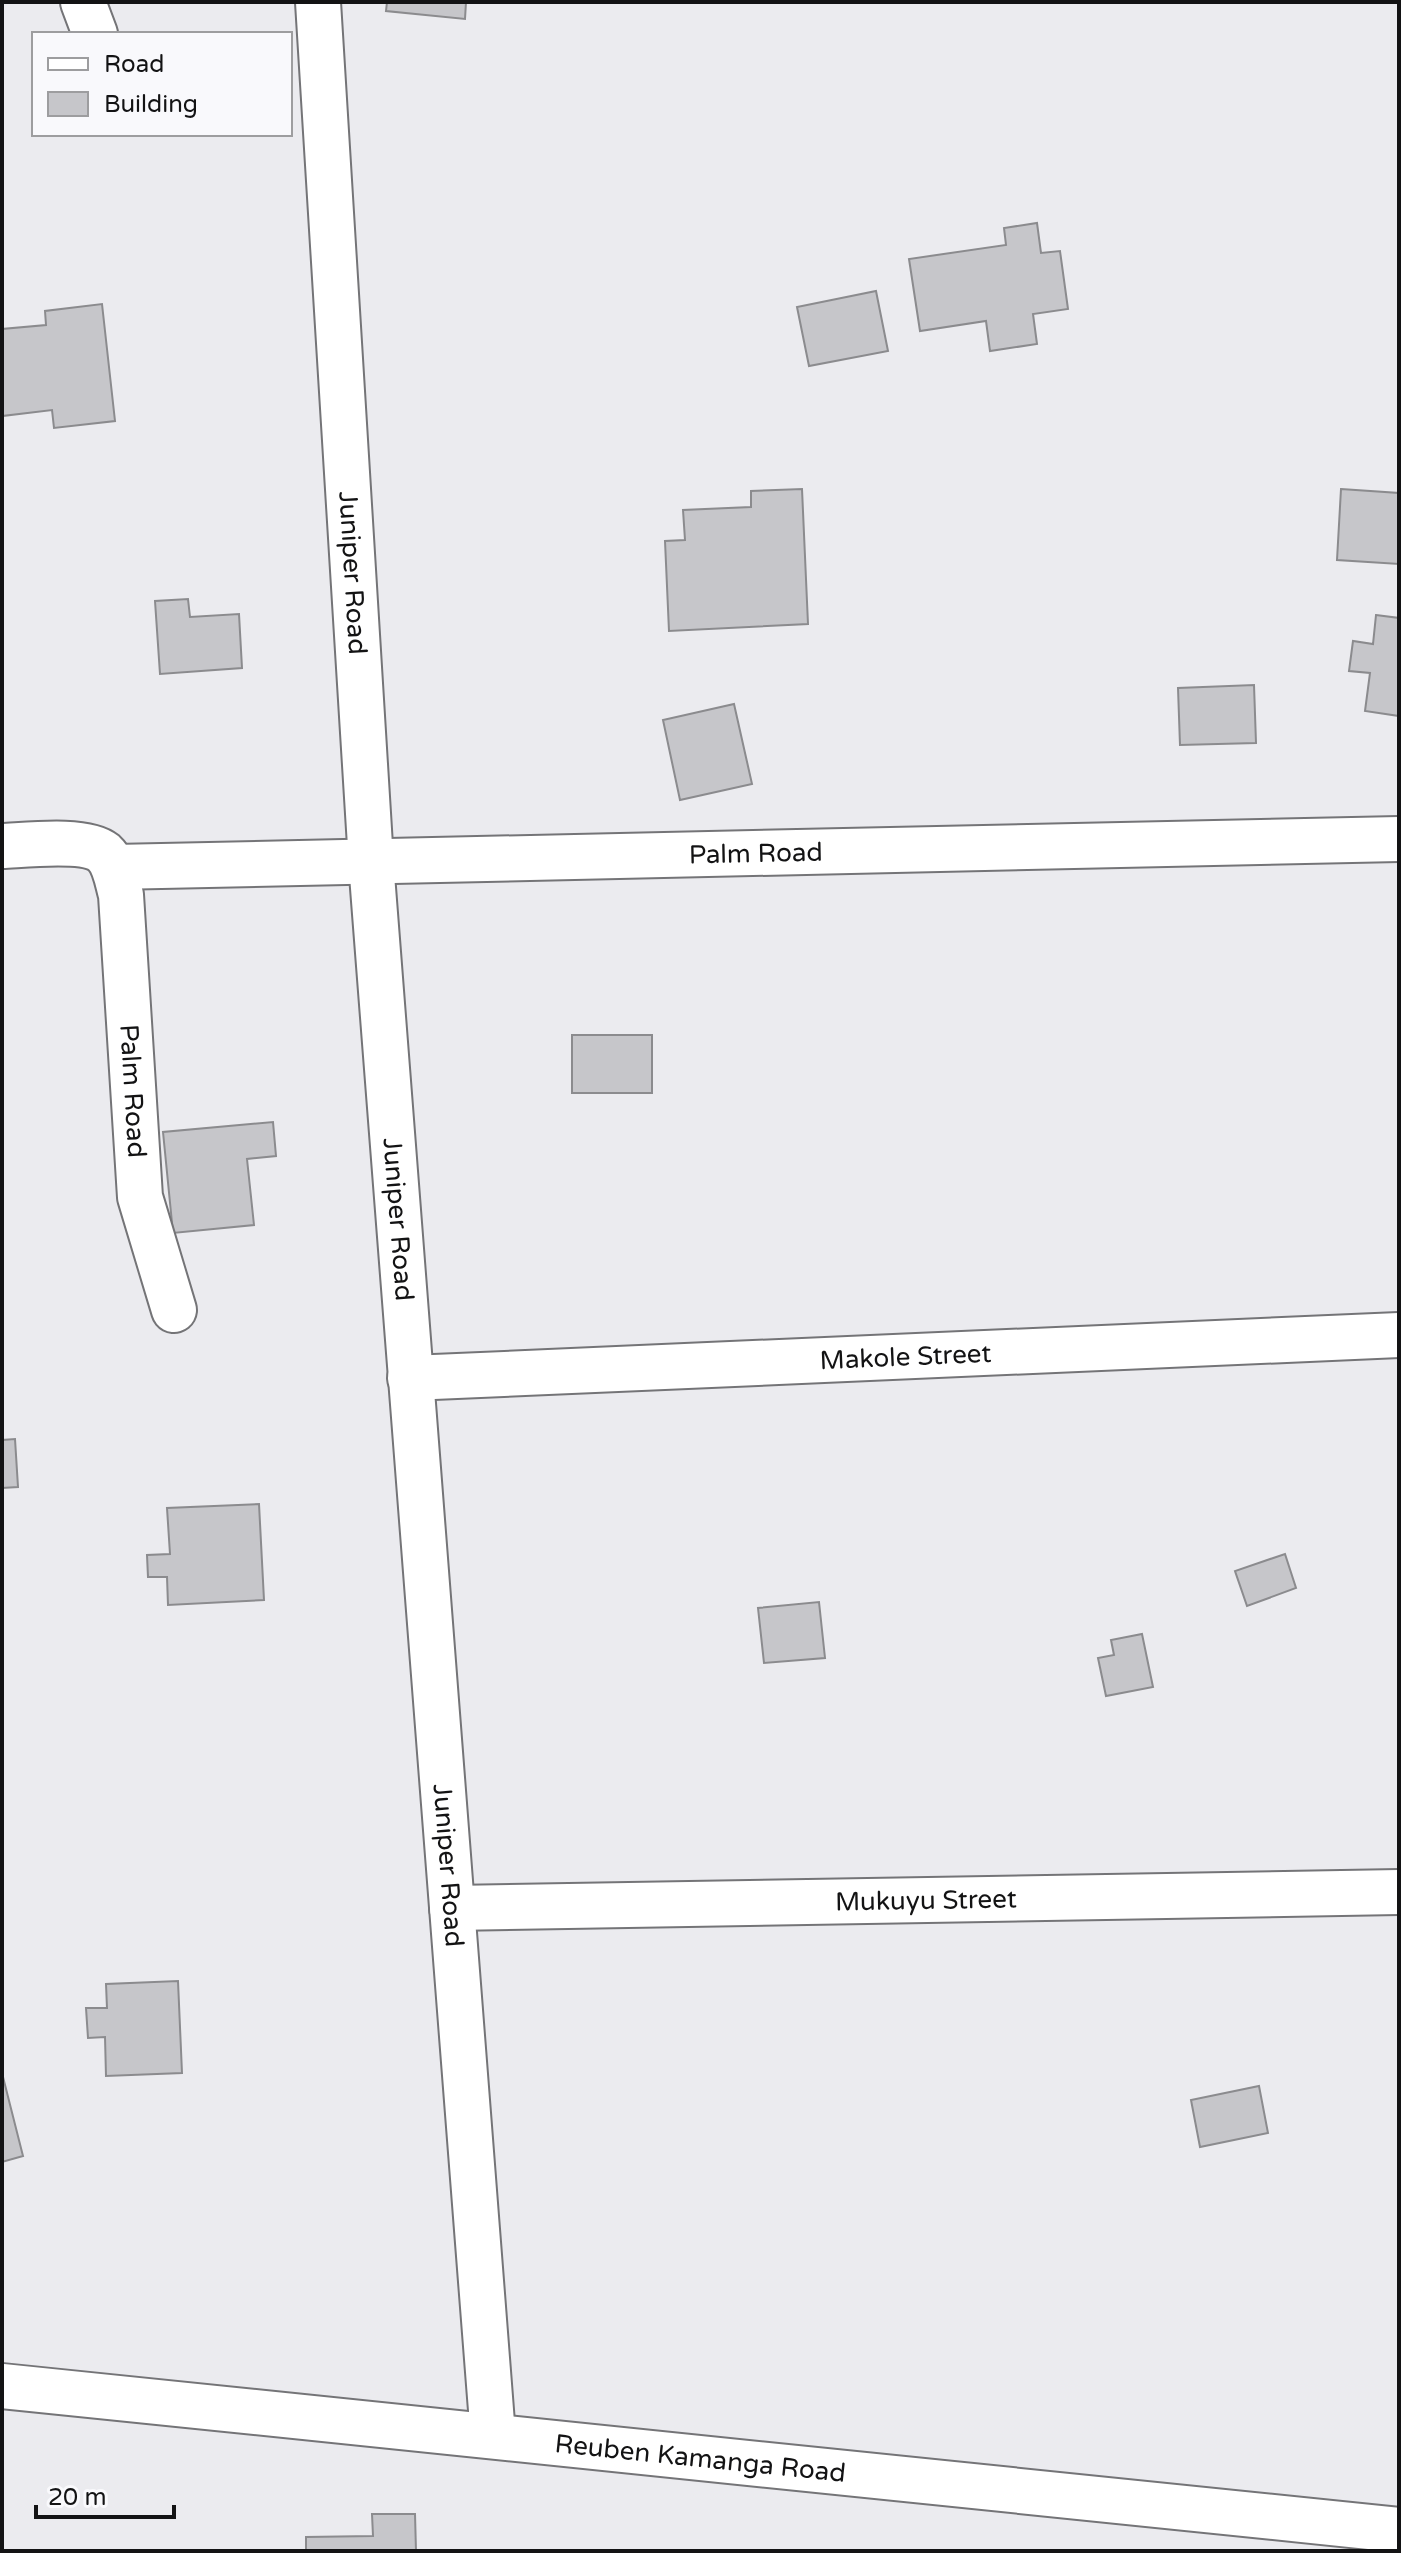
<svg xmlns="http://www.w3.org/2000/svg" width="1401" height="2553" font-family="'Varela Round',sans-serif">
  <rect width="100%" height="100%" fill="#ebebef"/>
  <g fill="#c6c6ca" stroke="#8b8b8e" stroke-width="2">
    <polygon points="387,2 466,2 465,19 386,11"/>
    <polygon points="1037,223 1041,253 1060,251 1068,309 1033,314 1037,344 990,351 986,321 920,331 909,259 1006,245 1004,228"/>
    <polygon points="876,291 888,351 809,366 797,307"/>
    <polygon points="102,304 115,421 54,428 52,410 2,416 2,329 46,325 45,311"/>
    <polygon points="802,489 808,624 669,631 665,541 685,540 683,510 751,507 751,491"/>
    <polygon points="1341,489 1399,493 1399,564 1337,560"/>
    <polygon points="188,599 190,617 239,614 242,668 160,674 155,601"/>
    <polygon points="1376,615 1399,618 1399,716 1365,711 1370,673 1349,671 1353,641 1373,644"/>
    <polygon points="1254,685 1256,743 1180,745 1178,688"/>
    <polygon points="734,704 752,784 680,800 663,720"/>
    <rect x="572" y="1035" width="80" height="58"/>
    <polygon points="273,1122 276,1156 247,1159 254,1225 173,1233 163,1132"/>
    <polygon points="15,1439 18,1487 2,1488 2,1440"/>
    <polygon points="259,1504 264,1600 168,1605 167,1577 148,1577 147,1555 170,1554 167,1508"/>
    <polygon points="1285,1554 1296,1588 1247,1606 1235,1571"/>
    <polygon points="819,1602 825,1658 764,1663 758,1608"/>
    <polygon points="1142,1634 1153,1687 1106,1696 1098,1658 1114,1655 1111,1640"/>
    <polygon points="178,1981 182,2073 106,2076 105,2037 88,2038 86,2008 107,2008 106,1984"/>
    <polygon points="2,2073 23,2156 2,2162"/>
    <polygon points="1259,2086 1268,2133 1200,2147 1191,2100"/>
    <polygon points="372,2514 415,2514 416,2551 306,2551 306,2537 373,2536"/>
  </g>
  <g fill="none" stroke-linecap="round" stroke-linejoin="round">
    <g stroke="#747477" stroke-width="48">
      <g id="street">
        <polyline points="83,2 95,34"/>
        <path id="s1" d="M 318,2 L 371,862 L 493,2436"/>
        <path id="s2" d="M 2,846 C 26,845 86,838 104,853 C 115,863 117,881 121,895 L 140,1197 L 174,1310"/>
        <path id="s3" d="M 114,867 L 1399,839"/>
        <path id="s4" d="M 410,1378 L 1399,1335"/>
        <path id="s5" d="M 452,1908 L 1399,1892"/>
        <path id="s6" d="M 2,2386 L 1399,2530"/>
      </g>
    </g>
    <use href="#street" stroke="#fff" stroke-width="44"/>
  </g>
  <g text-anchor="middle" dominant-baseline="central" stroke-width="6" stroke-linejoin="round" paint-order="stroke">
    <g font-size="26" fill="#131314" stroke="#f9f9fc">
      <text stroke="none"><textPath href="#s1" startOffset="572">Juniper Road</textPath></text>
      <text stroke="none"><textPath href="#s3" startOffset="642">Palm Road</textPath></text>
      <text stroke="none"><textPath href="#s2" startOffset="346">Palm Road</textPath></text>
      <text stroke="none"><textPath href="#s1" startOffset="1220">Juniper Road</textPath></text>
      <text stroke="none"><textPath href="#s4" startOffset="496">Makole Street</textPath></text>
      <text stroke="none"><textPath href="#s1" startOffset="1868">Juniper Road</textPath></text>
      <text stroke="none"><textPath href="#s5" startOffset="474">Mukuyu Street</textPath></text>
      <text stroke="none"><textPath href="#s6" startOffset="702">Reuben Kamanga Road</textPath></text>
    </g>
  </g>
  <rect width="1401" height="2553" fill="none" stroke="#131314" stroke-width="8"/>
  <rect x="32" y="32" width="260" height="104" fill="#f9f9fc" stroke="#9d9d9f" stroke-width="2"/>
  <rect x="48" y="58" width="40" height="12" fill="#ffffff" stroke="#9d9d9f" stroke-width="2"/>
  <text x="104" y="72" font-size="24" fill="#131314">Road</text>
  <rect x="48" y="92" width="40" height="24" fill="#c6c6ca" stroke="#9d9d9f" stroke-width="2"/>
  <text x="104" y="112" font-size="24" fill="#131314">Building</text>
  <path d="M36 2505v12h138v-12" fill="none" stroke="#131314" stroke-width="4"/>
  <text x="48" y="2505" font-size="24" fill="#131314" stroke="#f9f9fc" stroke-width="6" paint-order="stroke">20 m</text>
</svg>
